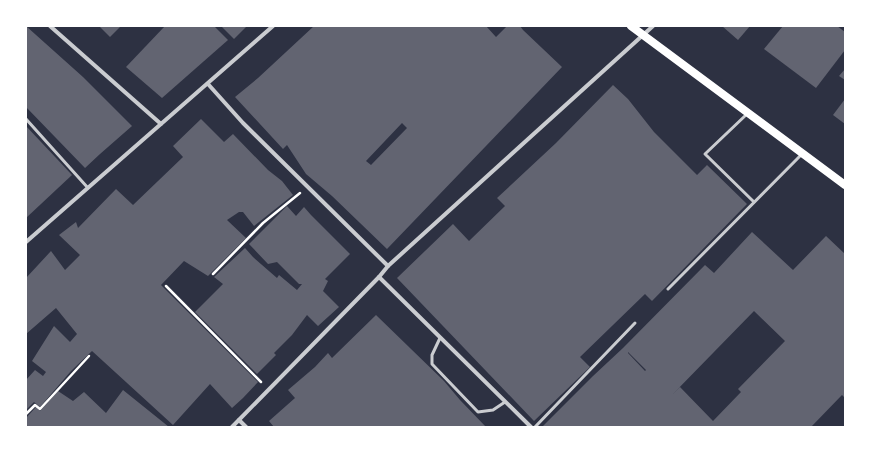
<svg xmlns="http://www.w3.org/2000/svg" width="871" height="453" font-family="'IBM Plex Serif',serif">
  <rect width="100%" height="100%" fill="#2d3142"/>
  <g fill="#626471" fill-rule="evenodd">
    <polygon points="26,26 83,77 132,126 100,154 85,168 26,107"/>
    <polygon points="99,26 121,26 110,37"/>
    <polygon points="165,26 214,26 228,40 162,98 126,67"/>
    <polygon points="221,26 247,26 234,39"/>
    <path d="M 314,26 L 486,26 L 496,37 L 507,26 L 520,26 L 523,30 L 562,67 L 387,249 L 332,196 L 306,174 L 287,145 L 283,149 L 235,97 L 258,78 ZM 402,123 L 407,128 L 371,165 L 366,161 Z"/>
    <polygon points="722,26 750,26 738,40"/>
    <polygon points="783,26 837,26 845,32 845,50 816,88 764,49"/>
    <polygon points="845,69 845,80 839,76"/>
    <polygon points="613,85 628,99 654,132 697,175 707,165 747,204 652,301 645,294 580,357 590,367 534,421 397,278 453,224 469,241 505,206 497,198 556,143"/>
    <polygon points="845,99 845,124 833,115"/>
    <polygon points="201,119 224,142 233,134 268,170 282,181 293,195 254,226 243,212 239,212 227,220 246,238 208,276 184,261 161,285 258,382 243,398 232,408 210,384 173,425 92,351 71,371 40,407 34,402 26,410 26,380 35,370 43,376 46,372 32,361 54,326 70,342 77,334 56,308 26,334 26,278 51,251 65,270 80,255 59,235 76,222 78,228 116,189 133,205 183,157 173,146"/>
    <polygon points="26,126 72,175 26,218"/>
    <polygon points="287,206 296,216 304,207 311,215 350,254 325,279 328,281 323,291 339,307 318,326 307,315 292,335 274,353 276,355 257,374 195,312 223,284 214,277 245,248 253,257 277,278 279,275 297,290 302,284 299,284 277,262 268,264 249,244"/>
    <path d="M 752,232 L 793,270 L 826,236 L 845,254 L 845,398 L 842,395 L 811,427 L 542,427 L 593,376 L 623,348 L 705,265 L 714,273 ZM 754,311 L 785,341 L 738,389 L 741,392 L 713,421 L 680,387 L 672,395 ZM 628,352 L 646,370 L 645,371 L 628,353 Z"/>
    <polygon points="376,315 444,381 460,400 486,427 274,427 269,421 295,398 288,390 315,367 328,353 332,358"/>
    <polygon points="123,390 169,427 26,427 26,418 36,407 40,411 58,391 73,401 84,392 106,413"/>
  </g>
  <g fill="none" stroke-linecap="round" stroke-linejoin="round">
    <g stroke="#fff" stroke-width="2.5">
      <polyline points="213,274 263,223 300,193"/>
      <polyline points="166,286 261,382"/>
      <polyline points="26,414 35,405 40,409 89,356"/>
    </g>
    <g stroke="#caccd0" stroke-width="3">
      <polyline points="747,114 705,154 754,202"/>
      <polyline points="26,119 88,188"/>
      <polyline points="668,289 802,154"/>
      <polyline points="440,338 432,355 432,364 478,412 493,410 505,402"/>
      <polyline points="535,427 635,323"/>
    </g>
    <g stroke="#caccd0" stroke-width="4">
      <polyline points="50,26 161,124"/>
      <polyline points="208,84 243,123 388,266"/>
      <polyline points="26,242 273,26"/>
      <polyline points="379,277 531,427"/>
      <polyline points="239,420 246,427"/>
      <polyline points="232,427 379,277 388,266 653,26"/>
    </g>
    <polyline stroke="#fff" stroke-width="8" points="631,26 845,185"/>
  </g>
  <rect width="871" height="453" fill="none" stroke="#ffffff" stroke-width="54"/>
</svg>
